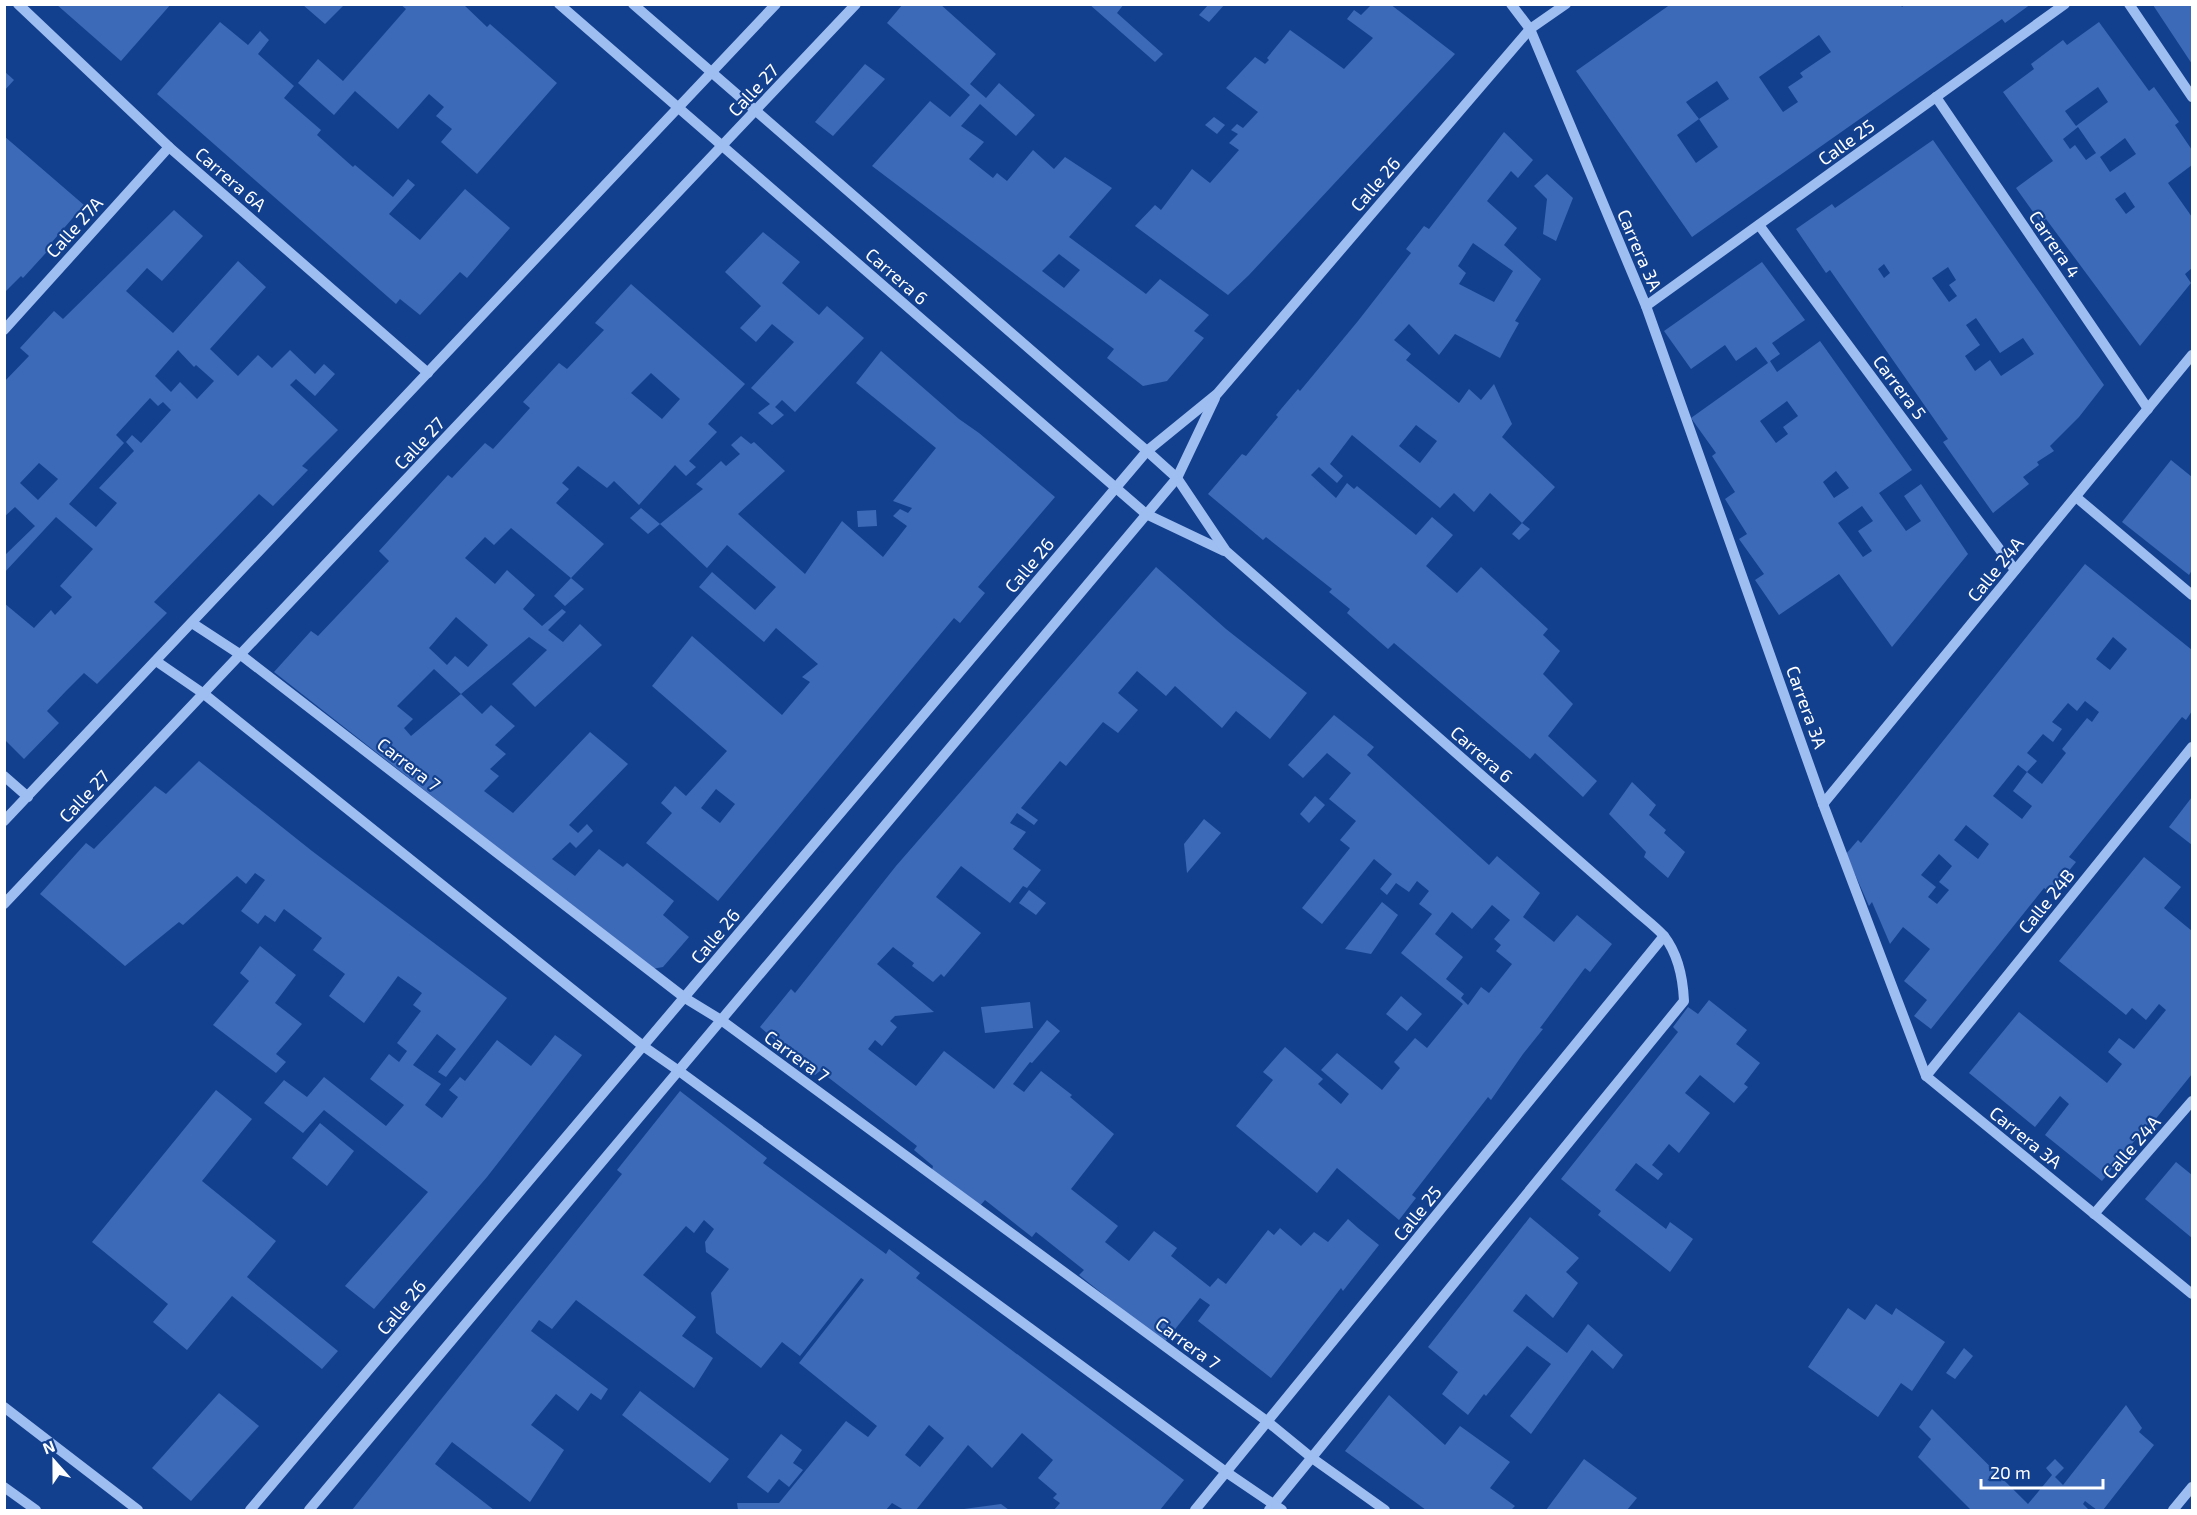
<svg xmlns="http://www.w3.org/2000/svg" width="2197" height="1515" font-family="'Exo 2',sans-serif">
  <rect width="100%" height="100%" fill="#13408e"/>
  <g fill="#3c69b8" fill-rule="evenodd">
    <polygon points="56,4 171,4 121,61"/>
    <polygon points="400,4 463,4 487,27 490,24 557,83 477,174 441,142 452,129 436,116 444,107 429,94 398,129 355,91 334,115 298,83 318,59 343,81 406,9"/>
    <path d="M 903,4 L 940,4 L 996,54 L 970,84 L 986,98 L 999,83 L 1035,115 L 1016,136 L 980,104 L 961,126 L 984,142 L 969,159 L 993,178 L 997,173 L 1007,181 L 1033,150 L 1054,169 L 1065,157 L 1112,188 L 1069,237 L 1146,294 L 1160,279 L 1209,315 L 1194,331 L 1204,338 L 1167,381 L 1143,386 L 1107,358 L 1114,349 L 872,166 L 930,101 L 950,117 L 970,95 L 887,23 ZM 1059,254 L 1080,270 L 1064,288 L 1042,271 Z"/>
    <polygon points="1089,4 1124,4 1117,13 1163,54 1155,62"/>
    <polygon points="1209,4 1225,4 1209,22 1199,15"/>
    <polygon points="1372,4 1390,4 1455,54 1249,275 1228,295 1135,226 1155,205 1161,210 1192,169 1210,183 1239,150 1229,143 1238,134 1231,130 1237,124 1243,128 1258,112 1226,88 1255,57 1265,64 1269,60 1267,58 1290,30 1344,69 1373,38 1347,19 1354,10 1361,15"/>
    <path d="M 1671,4 L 1900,4 L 1902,7 L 1905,4 L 2031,4 L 2005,23 L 2002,19 L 1992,26 L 1692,237 L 1576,71 ZM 1819,35 L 1831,52 L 1800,73 L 1803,77 L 1788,87 L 1798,102 L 1783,112 L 1759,77 ZM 1717,81 L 1729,99 L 1699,119 L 1686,102 ZM 1699,119 L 1718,147 L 1696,163 L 1677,135 Z"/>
    <polygon points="303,5 344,5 325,24"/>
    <polygon points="2153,5 2192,5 2192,64"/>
    <polygon points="220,22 248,45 260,31 269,40 258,54 294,86 284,98 321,130 317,135 353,167 355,165 393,197 408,179 415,185 389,214 420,240 465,189 510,228 467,278 460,272 420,315 400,299 396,304 157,94"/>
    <path d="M 2099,22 L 2149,91 L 2154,87 L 2179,122 L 2175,125 L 2192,150 L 2192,165 L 2168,183 L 2192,217 L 2192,268 L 2185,274 L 2191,283 L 2140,346 L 2046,219 L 2041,223 L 2016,188 L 2053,161 L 2003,92 L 2034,69 L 2031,64 L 2063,40 L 2067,45 ZM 2098,87 L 2108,102 L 2076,126 L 2065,111 ZM 2078,127 L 2096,153 L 2086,160 L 2075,145 L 2070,149 L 2063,139 ZM 2125,138 L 2136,154 L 2110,172 L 2100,157 ZM 2125,192 L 2135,207 L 2126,214 L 2115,199 Z"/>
    <polygon points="865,64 885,79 833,136 815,122"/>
    <polygon points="4,71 14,80 4,91"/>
    <polygon points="1214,117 1225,125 1217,134 1205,125"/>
    <path d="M 1504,132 L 1533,160 L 1518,178 L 1511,171 L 1487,201 L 1517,228 L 1504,245 L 1541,279 L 1515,321 L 1519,323 L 1510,339 L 1500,358 L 1455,334 L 1439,355 L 1409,324 L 1394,340 L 1411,354 L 1406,360 L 1459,403 L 1469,389 L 1481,400 L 1494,384 L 1512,424 L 1502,437 L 1555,487 L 1522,523 L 1530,529 L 1519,540 L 1512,534 L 1522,523 L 1490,493 L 1474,512 L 1454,493 L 1440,508 L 1352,435 L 1330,464 L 1343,476 L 1337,483 L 1319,467 L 1311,475 L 1336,498 L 1347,483 L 1354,489 L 1357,486 L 1416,535 L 1432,517 L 1453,535 L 1426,566 L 1457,593 L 1481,567 L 1548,629 L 1543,635 L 1560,651 L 1543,674 L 1573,704 L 1548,736 L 1597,781 L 1583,797 L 1535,753 L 1530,759 L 1394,643 L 1388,649 L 1347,613 L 1350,609 L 1329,592 L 1332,589 L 1266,537 L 1263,540 L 1208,494 L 1242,454 L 1246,456 L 1278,417 L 1276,415 L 1298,389 L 1300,391 L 1358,321 L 1411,253 L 1406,249 L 1424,226 L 1429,229 ZM 1473,243 L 1513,271 L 1494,302 L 1459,284 L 1466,273 L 1458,266 ZM 1416,425 L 1437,441 L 1420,463 L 1399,446 Z"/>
    <polygon points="4,136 84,205 52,242 54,244 23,278 21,276 4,293"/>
    <path d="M 1933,140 L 2104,385 L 2079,417 L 2050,446 L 2054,451 L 2037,462 L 2039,465 L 2023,477 L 2029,484 L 1993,513 L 1943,442 L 1948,439 L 1830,270 L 1826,273 L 1796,229 L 1832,204 L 1835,208 ZM 1884,264 L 1890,273 L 1884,278 L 1878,269 ZM 1948,267 L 1956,280 L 1949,285 L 1957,296 L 1949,302 L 1932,278 ZM 1976,318 L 2000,353 L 2023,338 L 2034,354 L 2001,376 L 1990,360 L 1975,371 L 1965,356 L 1980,345 L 1966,325 Z"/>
    <polygon points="1547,174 1573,198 1556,241 1543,234 1547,199 1534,186"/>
    <path d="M 174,210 L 203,236 L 162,281 L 147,268 L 126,291 L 173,333 L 238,261 L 266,287 L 210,349 L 238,376 L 258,355 L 272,368 L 290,350 L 315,374 L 324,364 L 335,374 L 315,396 L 296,379 L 290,385 L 338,430 L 302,466 L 308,470 L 273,506 L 259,494 L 154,602 L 167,613 L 97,684 L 84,673 L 66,691 L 47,711 L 59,723 L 24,759 L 4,739 L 4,603 L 34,628 L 51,610 L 55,615 L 72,597 L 60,586 L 93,549 L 56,517 L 4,573 L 4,556 L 35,526 L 15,507 L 4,517 L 4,382 L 29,356 L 20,348 L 54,311 L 63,319 ZM 178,350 L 194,367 L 196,365 L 214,381 L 197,399 L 180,382 L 171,392 L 155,376 ZM 150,398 L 158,406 L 163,402 L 171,410 L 141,443 L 132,435 L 126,442 L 134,451 L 99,488 L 117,503 L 96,527 L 69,504 L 124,443 L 116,435 ZM 39,463 L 58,479 L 38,500 L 20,483 Z"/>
    <polygon points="763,232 800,262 782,283 819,315 827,306 864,338 795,412 782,400 775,407 784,415 772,425 758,413 770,404 751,388 794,342 772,324 756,342 740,328 761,306 725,272"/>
    <path d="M 1762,262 L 1805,320 L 1772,343 L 1780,354 L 1770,361 L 1777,372 L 1820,341 L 1912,470 L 1879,493 L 1906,531 L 1921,521 L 1904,496 L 1921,484 L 1968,554 L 1892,647 L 1839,574 L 1779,615 L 1755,580 L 1764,574 L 1739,539 L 1747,534 L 1725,499 L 1735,492 L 1712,456 L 1716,453 L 1691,418 L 1768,363 L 1756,347 L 1736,361 L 1725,345 L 1691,369 L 1664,331 ZM 1787,401 L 1798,416 L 1783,427 L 1788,434 L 1776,443 L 1760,421 ZM 1836,471 L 1849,488 L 1834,498 L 1823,482 ZM 1862,506 L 1873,521 L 1858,531 L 1872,551 L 1863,557 L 1838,523 Z"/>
    <path d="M 631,284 L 745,384 L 708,424 L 717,432 L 689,461 L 696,467 L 686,476 L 675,465 L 639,505 L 614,481 L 607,488 L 578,466 L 562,483 L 569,489 L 556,503 L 604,544 L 571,578 L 584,589 L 565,606 L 554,596 L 571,578 L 511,528 L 494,545 L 485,537 L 465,558 L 495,584 L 507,570 L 535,595 L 523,609 L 542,626 L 562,609 L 566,612 L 548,630 L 563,642 L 580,624 L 602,645 L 535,707 L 512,684 L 547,650 L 529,637 L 461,694 L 434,669 L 397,706 L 413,719 L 404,728 L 411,736 L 461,694 L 482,714 L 491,705 L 515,726 L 495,745 L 506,754 L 490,769 L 499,776 L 484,791 L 513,813 L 590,732 L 628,764 L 569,825 L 578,833 L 587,824 L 593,831 L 576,848 L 570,842 L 552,859 L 575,876 L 599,849 L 623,867 L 627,863 L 674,901 L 663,915 L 689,937 L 663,967 L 652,969 L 274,672 L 311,631 L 318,636 L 389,561 L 379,551 L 448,475 L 452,478 L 485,443 L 493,449 L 530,408 L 523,402 L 559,363 L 567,369 L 604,330 L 595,323 ZM 651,373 L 680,399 L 662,419 L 631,393 ZM 456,617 L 488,645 L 468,667 L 455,656 L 447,665 L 429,648 Z"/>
    <path d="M 881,351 L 959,419 L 979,433 L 1055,497 L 978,587 L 985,593 L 960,623 L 954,618 L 718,901 L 646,843 L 672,813 L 661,803 L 675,786 L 686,796 L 727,751 L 652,686 L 692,636 L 782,715 L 810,682 L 802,677 L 818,664 L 776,628 L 764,642 L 699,587 L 712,572 L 755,610 L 776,587 L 727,545 L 707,568 L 660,524 L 703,489 L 696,484 L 721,461 L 726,466 L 740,454 L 731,445 L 741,436 L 751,444 L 754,442 L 785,471 L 738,514 L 805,574 L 842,521 L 883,557 L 907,526 L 893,516 L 900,509 L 908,513 L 912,508 L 893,501 L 936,448 L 856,383 ZM 716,789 L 735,804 L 720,823 L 701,808 Z"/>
    <polygon points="2171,460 2192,477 2192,570 2189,575 2122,522"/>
    <polygon points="641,508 660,524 648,534 630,518"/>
    <polygon points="876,510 877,526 858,527 857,511"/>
    <path d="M 2085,564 L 2192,650 L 2192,711 L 2186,720 L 2182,717 L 2069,857 L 2076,862 L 2051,893 L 2044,888 L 1931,1029 L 1914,1016 L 1927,1000 L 1904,981 L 1930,949 L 1903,927 L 1890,944 L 1872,902 L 1869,906 L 1846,854 L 1858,840 L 1861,843 L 1886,812 ZM 2113,637 L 2127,649 L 2110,670 L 2096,659 ZM 2085,701 L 2099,712 L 2092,722 L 2087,718 L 2062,749 L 2066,753 L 2042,784 L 2027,772 L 2013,791 L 2032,806 L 2022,819 L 1993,796 L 2018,765 L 2027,772 L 2037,761 L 2027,753 L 2043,734 L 2053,742 L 2062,729 L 2052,722 L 2068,703 L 2077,711 ZM 1966,825 L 1989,844 L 1978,859 L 1954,840 ZM 1939,854 L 1952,866 L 1939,882 L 1949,890 L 1937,904 L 1928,897 L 1936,887 L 1921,875 Z"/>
    <polygon points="1156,567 1226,629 1307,693 1270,739 1236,711 1222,728 1175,686 1166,696 1137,671 1118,693 1138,710 1118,733 1103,722 1066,766 1060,761 1021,808 1038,820 1034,825 1017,813 1010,823 1026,832 1013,849 1041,870 1027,888 1023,886 1010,903 961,866 936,897 981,933 944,977 941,974 933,982 912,966 914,963 893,947 877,964 934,1012 895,1016 890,1021 897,1027 882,1046 875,1040 868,1049 916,1086 944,1051 994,1089 1047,1020 1060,1031 1032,1063 1030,1062 1013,1084 1024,1092 1041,1071 1072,1095 1070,1097 1114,1134 1071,1189 1118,1226 1105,1242 1129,1261 1154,1231 1177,1248 1171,1256 1210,1287 1218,1278 1226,1284 1268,1230 1274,1235 1280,1228 1301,1246 1314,1232 1328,1242 1348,1219 1358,1228 1379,1245 1343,1291 1341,1288 1271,1378 1198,1321 1210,1305 1200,1298 1164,1343 1079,1275 1084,1270 1036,1232 1032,1237 985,1200 979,1207 932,1170 933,1166 914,1150 917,1146 820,1071 815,1075 760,1027 791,989 795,993 896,866"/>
    <path d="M 1334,715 L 1374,747 L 1367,755 L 1489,865 L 1497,856 L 1540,893 L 1523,917 L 1554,942 L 1577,915 L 1612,944 L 1590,972 L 1585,968 L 1540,1028 L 1543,1029 L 1523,1054 L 1491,1100 L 1488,1097 L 1412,1195 L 1416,1198 L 1399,1220 L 1337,1168 L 1317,1193 L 1236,1126 L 1273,1080 L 1263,1072 L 1285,1047 L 1323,1079 L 1318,1084 L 1341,1104 L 1349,1094 L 1321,1070 L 1337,1053 L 1382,1090 L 1400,1068 L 1394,1062 L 1415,1038 L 1427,1048 L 1463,1004 L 1401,953 L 1432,914 L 1419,904 L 1429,891 L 1417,881 L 1409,892 L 1396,883 L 1387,895 L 1380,889 L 1392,874 L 1374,859 L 1322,924 L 1302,908 L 1350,848 L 1340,840 L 1356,821 L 1329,799 L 1351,773 L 1327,753 L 1303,778 L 1288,765 ZM 1492,905 L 1510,920 L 1494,939 L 1501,945 L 1496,951 L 1512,964 L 1489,993 L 1481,987 L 1468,1005 L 1461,998 L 1464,994 L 1446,979 L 1463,957 L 1435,934 L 1452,912 L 1472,929 Z"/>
    <polygon points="199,761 312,851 507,998 446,1077 438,1072 456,1049 437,1034 413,1065 441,1084 425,1105 442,1118 458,1097 449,1090 460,1077 465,1081 497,1040 531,1066 555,1035 582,1055 487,1177 374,1309 345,1286 428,1192 324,1110 303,1133 264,1103 284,1080 307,1097 324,1077 386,1126 404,1105 370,1079 389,1054 399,1062 407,1051 397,1043 421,1011 413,1005 422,993 398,976 364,1023 329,996 345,974 313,950 322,938 284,909 275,922 265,915 258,924 241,911 265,880 255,873 246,884 237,876 183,925 179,922 125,966 40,894 86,843 94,849 155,786 166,794"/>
    <polygon points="1632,782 1656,805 1649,815 1666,830 1664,833 1685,852 1668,878 1644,857 1646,852 1609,814"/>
    <polygon points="1315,796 1325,805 1309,823 1300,814"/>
    <polygon points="2192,797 2192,845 2169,827"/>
    <polygon points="1204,819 1221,833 1187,873 1184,844"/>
    <polygon points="2144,857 2181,887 2164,908 2192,931 2192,1074 2154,1121 2152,1119 2102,1181 2045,1135 2069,1104 2060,1096 2035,1127 1969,1073 2019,1012 2107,1083 2122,1064 2108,1052 2119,1038 2134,1049 2166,1010 2159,1004 2146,1020 2132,1008 2126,1015 2059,961"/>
    <polygon points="1029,890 1046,903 1036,915 1019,903"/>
    <polygon points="1382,902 1398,915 1371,954 1345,949"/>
    <polygon points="260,946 296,975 275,1003 302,1024 276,1054 286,1062 276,1073 213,1025 249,981 240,973"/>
    <polygon points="1401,996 1422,1014 1407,1031 1386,1014"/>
    <polygon points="1709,1000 1747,1030 1736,1044 1760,1063 1744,1084 1748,1087 1734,1103 1700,1075 1685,1093 1710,1113 1679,1153 1669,1144 1652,1165 1663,1174 1658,1180 1636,1163 1615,1190 1666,1229 1670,1222 1693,1239 1670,1272 1598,1215 1601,1211 1561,1179 1678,1032 1673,1027 1688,1007 1698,1014"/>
    <polygon points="1030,1002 1033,1028 985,1033 981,1007"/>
    <polygon points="216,1090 252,1119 202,1181 276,1241 247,1277 338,1351 322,1369 232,1296 187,1350 153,1322 168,1304 92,1242"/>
    <path d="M 680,1091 L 767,1158 L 763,1163 L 886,1254 L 889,1249 L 920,1273 L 916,1278 L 1184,1480 L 1160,1510 L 1054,1510 L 1060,1503 L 1053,1498 L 1057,1494 L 1038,1478 L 1053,1460 L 1022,1433 L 992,1468 L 968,1445 L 916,1510 L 904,1510 L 892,1503 L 886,1510 L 738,1510 L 737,1503 L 779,1503 L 846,1421 L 868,1437 L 877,1426 L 799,1363 L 864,1280 L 861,1278 L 800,1356 L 782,1342 L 761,1368 L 716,1333 L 711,1293 L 729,1269 L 706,1252 L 705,1242 L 714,1229 L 704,1220 L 694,1233 L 686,1226 L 643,1275 L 696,1317 L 682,1336 L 713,1358 L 694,1388 L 576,1300 L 552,1329 L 539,1320 L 531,1331 L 608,1389 L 601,1400 L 591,1393 L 578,1411 L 556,1394 L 531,1425 L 564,1450 L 530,1502 L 452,1442 L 435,1464 L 494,1510 L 352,1510 L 622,1174 L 617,1170 ZM 929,1425 L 944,1438 L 920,1467 L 905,1455 Z"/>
    <polygon points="320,1123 354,1151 327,1186 292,1158"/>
    <polygon points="2176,1162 2192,1175 2192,1238 2145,1199"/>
    <polygon points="1530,1217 1579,1258 1566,1272 1578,1283 1553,1318 1526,1294 1513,1311 1567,1353 1588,1324 1623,1355 1613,1369 1592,1350 1531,1434 1510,1416 1551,1364 1527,1346 1486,1396 1484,1394 1468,1415 1442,1394 1458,1372 1428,1347"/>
    <polygon points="1876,1304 1892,1315 1896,1308 1945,1342 1912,1391 1901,1383 1878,1417 1808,1367 1848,1308 1865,1320"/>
    <polygon points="1964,1348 1973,1356 1955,1379 1946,1373"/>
    <polygon points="640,1391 729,1459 710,1483 622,1415"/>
    <polygon points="219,1393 259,1426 191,1501 152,1468"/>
    <polygon points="1389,1395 1445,1445 1460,1426 1510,1462 1490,1488 1515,1506 1511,1510 1426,1510 1345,1451"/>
    <polygon points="2126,1405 2142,1428 2139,1432 2154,1445 2103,1510 2097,1510 2085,1501 2083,1504 2089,1510 1969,1510 1970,1509 1918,1457 1931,1439 1919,1427 1932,1409 2028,1504 2052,1475 2046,1468 2055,1459 2064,1468 2055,1477 2063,1485"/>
    <polygon points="781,1434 802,1450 793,1463 803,1470 789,1487 779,1479 768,1493 747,1477"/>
    <polygon points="1584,1459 1637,1498 1627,1510 1546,1510"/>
    <polygon points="1001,1504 1009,1510 964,1510 964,1509"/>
  </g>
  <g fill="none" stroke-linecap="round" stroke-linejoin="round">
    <g stroke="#9ebdf1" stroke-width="10">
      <polyline points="18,4 169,147 428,373"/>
      <polyline points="559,4 1146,514 1224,551"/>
      <path d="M 633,4 L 1147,451 L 1177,478 L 1226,551 L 1635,910 C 1644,918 1656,927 1664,936 C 1678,954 1683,979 1684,1001 L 1269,1510"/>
      <polyline points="1511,4 1530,29 1646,306 1823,804 1926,1076 2192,1294"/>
      <polyline points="2129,4 2192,97"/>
      <polyline points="1936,97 2148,409"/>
      <polyline points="1759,225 2015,570"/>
      <polyline points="1646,306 2065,4"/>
      <polyline points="4,330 169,147"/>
      <polyline points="2076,497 2192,595"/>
      <polyline points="192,623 241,655 685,998 721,1020 1268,1422 1312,1458 1385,1510"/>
      <polyline points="156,661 204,694 643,1046 679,1071 1226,1472 1282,1510"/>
      <polyline points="4,776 28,797"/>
      <polyline points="1823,804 2192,355"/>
      <polyline points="4,821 776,4"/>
      <polyline points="4,904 856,4"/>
      <polyline points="1926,1076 2192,747"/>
      <polyline points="2094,1214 2192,1101"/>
      <polyline points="4,1407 138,1510"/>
      <polyline points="4,1487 36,1510"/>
      <polyline points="250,1510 1147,451 1217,394 1530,29 1566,4"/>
      <polyline points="309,1510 1177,478 1215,398"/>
      <polyline points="1195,1510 1664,936"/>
      <polyline points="2173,1510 2192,1487"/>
    </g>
  </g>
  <g text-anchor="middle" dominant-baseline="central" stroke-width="4.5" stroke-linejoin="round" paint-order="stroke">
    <g font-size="18" fill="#fff" stroke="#13408e">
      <text transform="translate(753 90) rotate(-47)">Calle 27</text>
      <text transform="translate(1846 142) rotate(-36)">Calle 25</text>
      <text transform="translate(231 179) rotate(41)">Carrera 6A</text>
      <text transform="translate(1375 184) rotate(-49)">Calle 26</text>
      <text transform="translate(74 227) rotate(-48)">Calle 27A</text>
      <text transform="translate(2055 244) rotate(56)">Carrera 4</text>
      <text transform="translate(1640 250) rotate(67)">Carrera 3A</text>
      <text transform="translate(897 276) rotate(41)">Carrera 6</text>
      <text transform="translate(1900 387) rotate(53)">Carrera 5</text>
      <text transform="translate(419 443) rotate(-47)">Calle 27</text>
      <text transform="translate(1029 565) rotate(-50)">Calle 26</text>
      <text transform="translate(1995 569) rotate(-51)">Calle 24A</text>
      <text transform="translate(1807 707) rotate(70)">Carrera 3A</text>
      <text transform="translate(1482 754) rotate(41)">Carrera 6</text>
      <text transform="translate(409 764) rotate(38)">Carrera 7</text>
      <text transform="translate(84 796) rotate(-47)">Calle 27</text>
      <text transform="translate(2046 901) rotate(-51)">Calle 24B</text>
      <text transform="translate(715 936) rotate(-50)">Calle 26</text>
      <text transform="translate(797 1056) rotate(36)">Carrera 7</text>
      <text transform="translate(2026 1137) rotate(39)">Carrera 3A</text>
      <text transform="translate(2131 1147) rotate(-49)">Calle 24A</text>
      <text transform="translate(1417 1213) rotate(-51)">Calle 25</text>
      <text transform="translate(401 1307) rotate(-50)">Calle 26</text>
      <text transform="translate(1188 1343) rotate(36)">Carrera 7</text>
    </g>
  </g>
  <rect width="2197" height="1515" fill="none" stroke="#ffffff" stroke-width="12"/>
  <g transform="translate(54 1461) rotate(339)" stroke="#13408e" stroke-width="4.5" paint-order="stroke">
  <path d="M0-4.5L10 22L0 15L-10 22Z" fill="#ffffff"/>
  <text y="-9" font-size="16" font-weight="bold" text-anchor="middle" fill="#ffffff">N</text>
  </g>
  <path d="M1981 1479v9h122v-9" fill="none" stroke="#ffffff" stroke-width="3"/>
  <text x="1990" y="1479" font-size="18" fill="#ffffff" stroke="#13408e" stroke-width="4.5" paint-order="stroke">20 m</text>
</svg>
